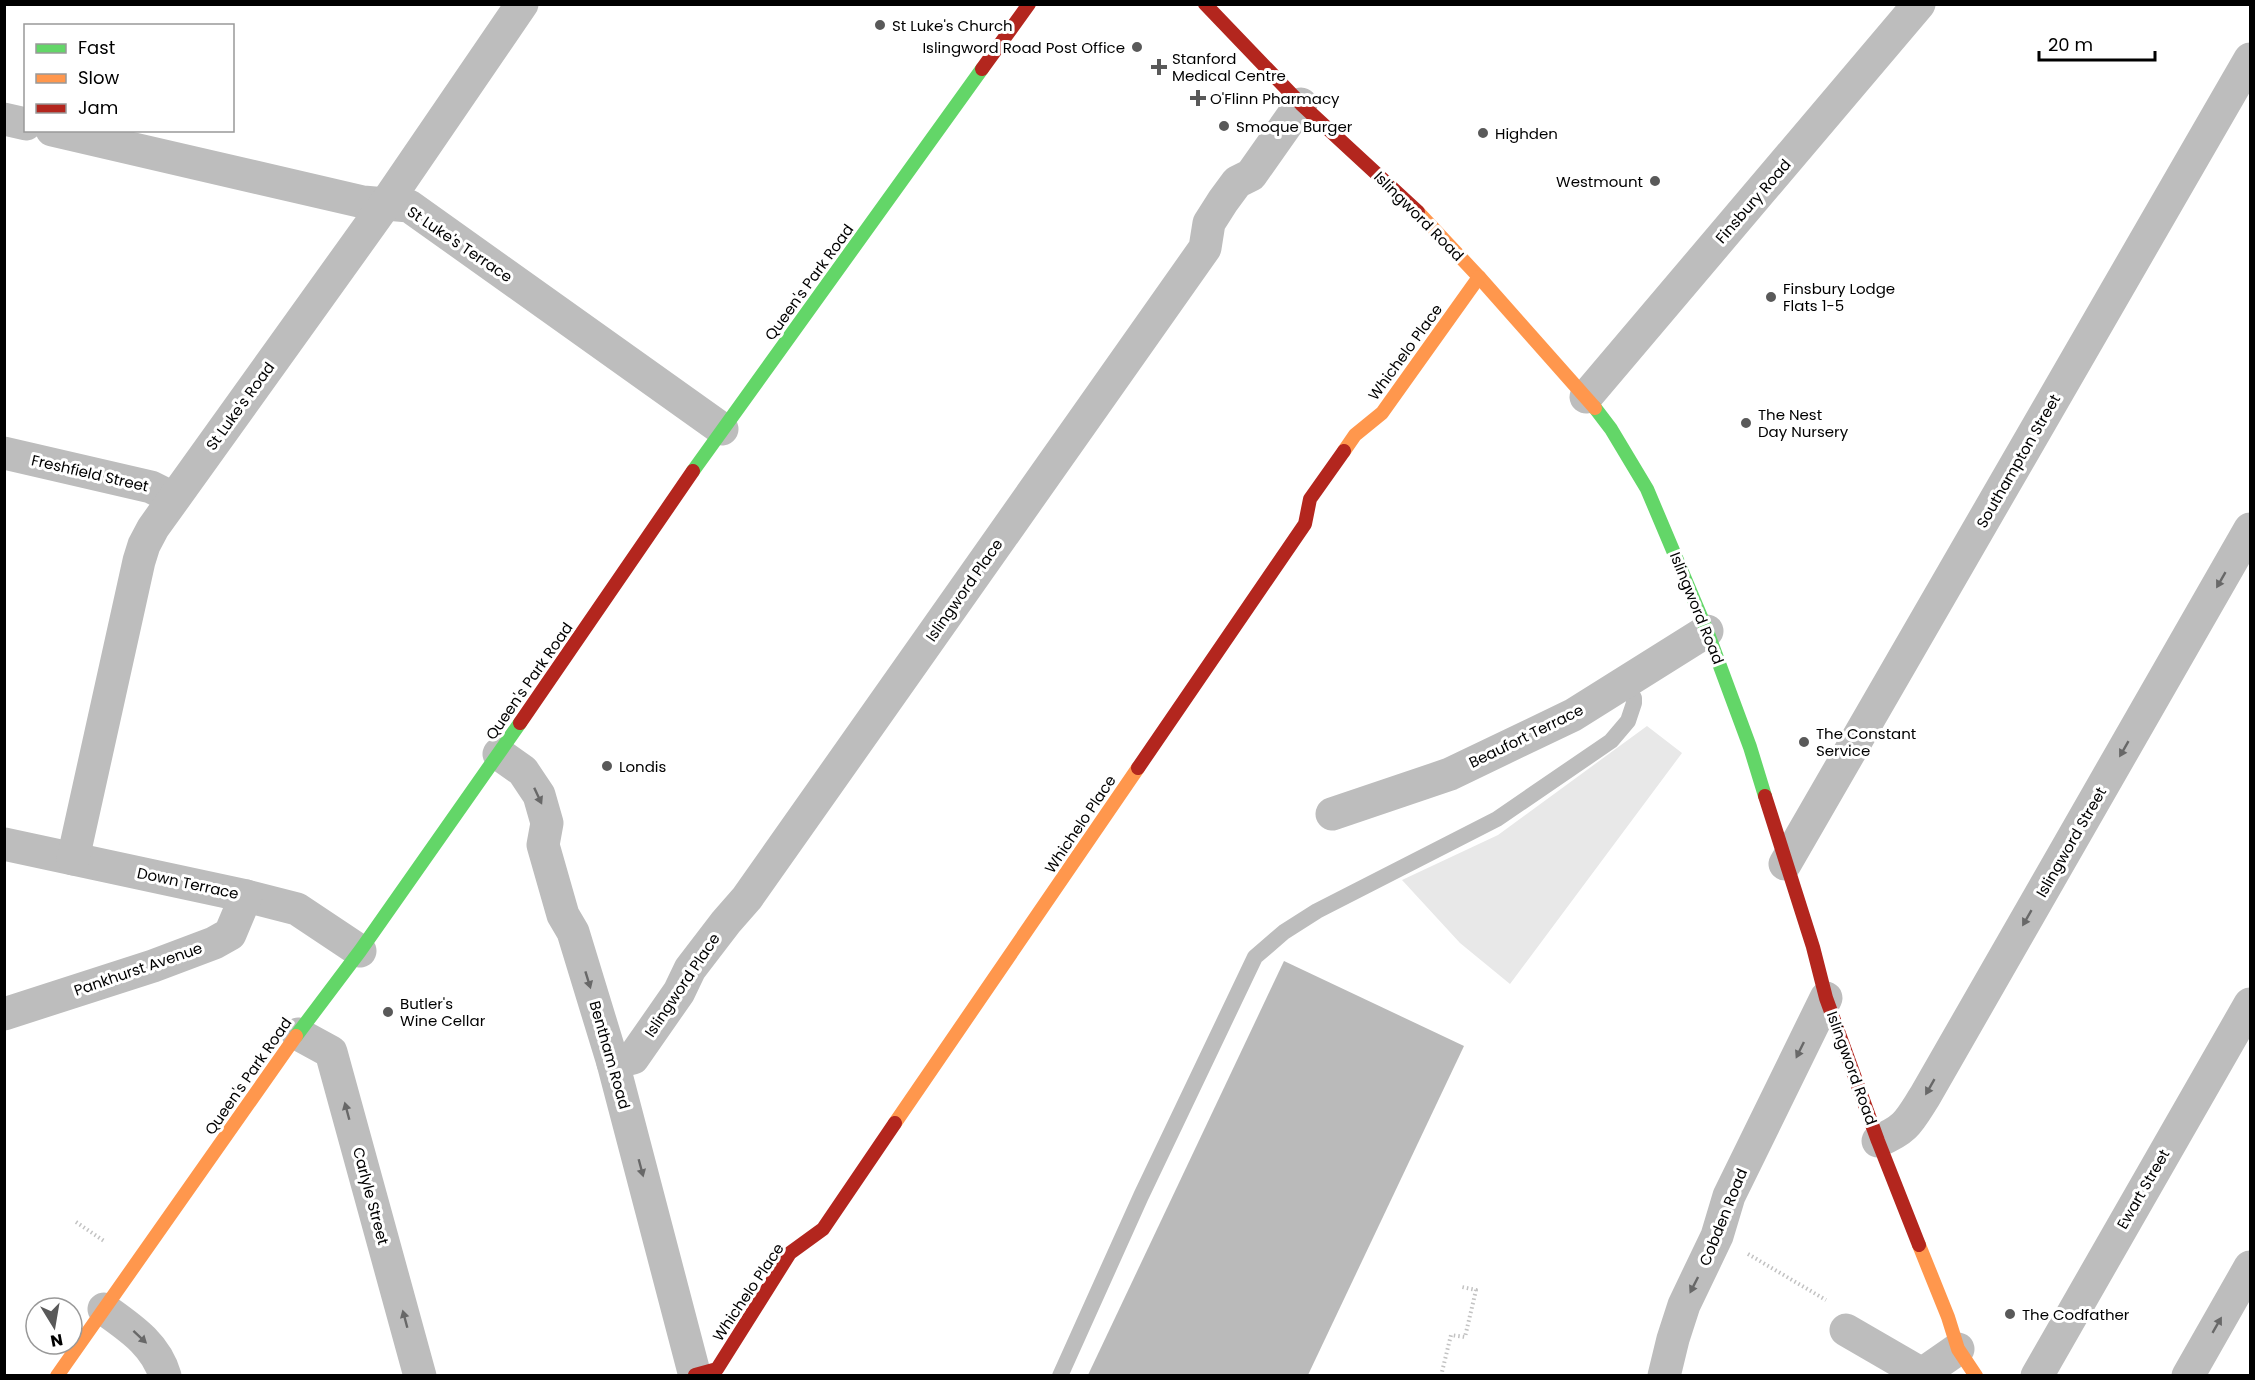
<svg xmlns="http://www.w3.org/2000/svg" width="2255" height="1380" font-family="Poppins,sans-serif">
  <rect width="100%" height="100%" fill="#fff"/>
  <polygon fill="#e8e8e8" points="1647,726 1682,753 1510,984 1460,943 1402,880 1498,835"/>
  <polygon fill="#bababa" points="1284,961 1464,1046 1308,1375 1088,1375"/>
  <g fill="none" stroke-linecap="round" stroke-linejoin="round">
    <g stroke="#c2c2c2" stroke-width="4" stroke-dasharray="1.5 3" stroke-linecap="butt">
      <polyline points="76,1222 104,1241"/>
      <polyline points="1748,1254 1826,1300"/>
      <polyline points="1441,1376 1451,1335 1465,1337 1476,1290 1462,1287"/>
    </g>
    <polyline stroke="#bdbdbd" stroke-width="16" points="1060,1376 1141,1196 1255,957 1284,932 1317,911 1497,819 1611,741 1628,721 1634,703 1634,698 1626,684"/>
    <g stroke="#bdbdbd" stroke-width="33">
      <polyline points="4,119 26,124"/>
      <polyline points="52,130 363,202 409,206 722,429"/>
      <polyline points="1586,397 1919,4"/>
      <polyline points="4,453 151,487 173,498"/>
      <polyline points="499,754 523,771 539,795 547,823 543,845 563,915 573,932 613,1063 695,1376"/>
      <polyline points="1332,814 1450,774 1573,715 1707,631"/>
      <polyline points="4,844 246,896 297,909 360,951"/>
      <polyline points="73,859 139,561 144,545 153,528 386,203 522,4"/>
      <polyline points="1785,864 2250,59"/>
      <polyline points="4,1014 153,966 214,943 230,934 246,896"/>
      <polyline points="298,1034 331,1052 420,1376"/>
      <polyline points="613,1063 633,1058 679,992 690,969 726,922 747,898 1205,248 1209,223 1223,201 1237,182 1251,175 1301,104"/>
      <path d="M 1878,1141 C 1907,1129 1909,1121 1925,1096 L 2250,529"/>
      <path d="M 104,1309 C 129,1327 156,1344 165,1376"/>
      <polyline points="1846,1330 1922,1374 1958,1349"/>
      <polyline points="1664,1376 1673,1339 1684,1305 1717,1236 1729,1196 1826,998"/>
      <polyline points="2037,1376 2250,1004"/>
      <polyline points="2188,1376 2250,1267"/>
    </g>
    <g stroke="#63d668" stroke-width="14">
      <polyline points="1595,408 1611,429 1647,489 1707,631 1750,747 1765,796"/>
      <polyline points="693,471 982,69"/>
      <polyline points="296,1036 360,951 520,723"/>
    </g>
    <g stroke="#ff974d" stroke-width="14">
      <polyline points="1418,212 1479,277 1595,408"/>
      <polyline points="1344,451 1355,435 1382,413 1479,277"/>
      <polyline points="895,1123 1138,768"/>
      <polyline points="1919,1245 1948,1317 1958,1349 1976,1376"/>
      <polyline points="57,1376 296,1036"/>
    </g>
    <g stroke="#b3261e" stroke-width="14">
      <polyline points="1205,4 1301,104 1418,212"/>
      <polyline points="982,69 1029,4"/>
      <polyline points="520,723 693,471"/>
      <polyline points="1138,768 1305,524 1310,499 1344,451"/>
      <polyline points="1765,796 1813,947 1826,998 1878,1141 1919,1245"/>
      <polyline points="695,1375 717,1369 790,1253 823,1229 895,1123"/>
    </g>
  </g>
  <defs><path id="oneway-solid" d="M-6-.8H1V-3.2L6.5 0L1 3.2V.8H-6Z" transform="scale(1.5)"/></defs>
  <g fill="#686868">
    <use href="#oneway-solid" transform="translate(2221 580) rotate(120)"/>
    <use href="#oneway-solid" transform="translate(2124 749) rotate(120)"/>
    <use href="#oneway-solid" transform="translate(538 796) rotate(65)"/>
    <use href="#oneway-solid" transform="translate(2027 918) rotate(120)"/>
    <use href="#oneway-solid" transform="translate(588 980) rotate(73)"/>
    <use href="#oneway-solid" transform="translate(1800 1050) rotate(116)"/>
    <use href="#oneway-solid" transform="translate(1930 1087) rotate(120)"/>
    <use href="#oneway-solid" transform="translate(347 1111) rotate(-105)"/>
    <use href="#oneway-solid" transform="translate(641 1168) rotate(75)"/>
    <use href="#oneway-solid" transform="translate(1694 1285) rotate(117)"/>
    <use href="#oneway-solid" transform="translate(405 1319) rotate(-105)"/>
    <use href="#oneway-solid" transform="translate(2217 1325) rotate(-60)"/>
    <use href="#oneway-solid" transform="translate(140 1337) rotate(43)"/>
  </g>
  <g fill="#595959" stroke="#fff" stroke-width="2">
    <circle cx="880" cy="25" r="6"/>
    <circle cx="1137" cy="47" r="6"/>
    <path d="M1156 58h6v6h6v6h-6v6h-6v-6h-6v-6h6z"/>
    <path d="M1195 89h6v6h6v6h-6v6h-6v-6h-6v-6h6z"/>
    <circle cx="1224" cy="126" r="6"/>
    <circle cx="1483" cy="133" r="6"/>
    <circle cx="1655" cy="181" r="6"/>
    <circle cx="1771" cy="297" r="6"/>
    <circle cx="1746" cy="423" r="6"/>
    <circle cx="1804" cy="742" r="6"/>
    <circle cx="607" cy="766" r="6"/>
    <circle cx="388" cy="1012" r="6"/>
    <circle cx="2010" cy="1314" r="6"/>
  </g>
  <g text-anchor="middle" dominant-baseline="central" stroke-width="6" stroke-linejoin="round" paint-order="stroke">
    <g font-size="15" fill="#000" stroke="#fff" text-anchor="start">
      <text x="892" y="25">St Luke's Church</text>
      <text x="1125" y="47" text-anchor="end">Islingword Road Post Office</text>
      <text x="1172" y="58">Stanford<tspan x="1172" dy="17">Medical Centre</tspan></text>
      <text x="1210" y="98">O'Flinn Pharmacy</text>
      <text x="1236" y="126">Smoque Burger</text>
      <text x="1495" y="133">Highden</text>
      <text x="1643" y="181" text-anchor="end">Westmount</text>
      <text x="1783" y="288">Finsbury Lodge<tspan x="1783" dy="17">Flats 1-5</tspan></text>
      <text x="1758" y="414">The Nest<tspan x="1758" dy="17">Day Nursery</tspan></text>
      <text x="1816" y="733">The Constant<tspan x="1816" dy="17">Service</tspan></text>
      <text x="619" y="766">Londis</text>
      <text x="400" y="1003">Butler's<tspan x="400" dy="17">Wine Cellar</tspan></text>
      <text x="2022" y="1314">The Codfather</text>
    </g>
    <g font-size="15" fill="#000" stroke="#fff">
      <text transform="translate(1753 201) rotate(-49)">Finsbury Road</text>
      <text transform="translate(1419 216) rotate(45)">Islingword Road</text>
      <text transform="translate(460 244) rotate(34)">St Luke's Terrace</text>
      <text transform="translate(809 282) rotate(-54)">Queen's Park Road</text>
      <text transform="translate(1405 352) rotate(-54)">Whichelo Place</text>
      <text transform="translate(240 406) rotate(-54)">St Luke's Road</text>
      <text transform="translate(2018 461) rotate(-60)">Southampton Street</text>
      <text transform="translate(90 473) rotate(13)">Freshfield Street</text>
      <text transform="translate(964 590) rotate(-55)">Islingword Place</text>
      <text transform="translate(1697 608) rotate(68)">Islingword Road</text>
      <text transform="translate(529 681) rotate(-55)">Queen's Park Road</text>
      <text transform="translate(1526 736) rotate(-26)">Beaufort Terrace</text>
      <text transform="translate(1080 824) rotate(-56)">Whichelo Place</text>
      <text transform="translate(2071 842) rotate(-60)">Islingword Street</text>
      <text transform="translate(188 883) rotate(12)">Down Terrace</text>
      <text transform="translate(138 969) rotate(-19)">Pankhurst Avenue</text>
      <text transform="translate(682 985) rotate(-56)">Islingword Place</text>
      <text transform="translate(610 1055) rotate(74)">Bentham Road</text>
      <text transform="translate(1852 1068) rotate(70)">Islingword Road</text>
      <text transform="translate(248 1076) rotate(-55)">Queen's Park Road</text>
      <text transform="translate(2143 1189) rotate(-60)">Ewart Street</text>
      <text transform="translate(371 1196) rotate(75)">Carlyle Street</text>
      <text transform="translate(1723 1217) rotate(-68)">Cobden Road</text>
      <text transform="translate(748 1292) rotate(-56)">Whichelo Place</text>
    </g>
  </g>
  <rect width="2255" height="1380" fill="none" stroke="#000000" stroke-width="12"/>
  <rect x="24" y="24" width="210" height="108" fill="#ffffff" stroke="#999999" stroke-width="1.5"/>
  <rect x="36" y="44" width="30" height="9" fill="#63d668" stroke="#999999" stroke-width="1.5"/>
  <text x="78" y="54" font-size="18" fill="#000000">Fast</text>
  <rect x="36" y="74" width="30" height="9" fill="#ff974d" stroke="#999999" stroke-width="1.5"/>
  <text x="78" y="84" font-size="18" fill="#000000">Slow</text>
  <rect x="36" y="104" width="30" height="9" fill="#b3261e" stroke="#999999" stroke-width="1.5"/>
  <text x="78" y="114" font-size="18" fill="#000000">Jam</text>
  <g transform="translate(54 1326) rotate(169)"><circle r="28" fill="#ffffff" stroke="#999999" stroke-width="1.5"/>
  <path d="M0-4.5L10 22L0 15L-10 22Z" fill="#595959"/>
  <text y="-9" font-size="16" font-weight="bold" text-anchor="middle" fill="#000000">N</text>
  </g>
  <path d="M2039 51v9h116v-9" fill="none" stroke="#000000" stroke-width="3"/>
  <text x="2048" y="51" font-size="18" fill="#000000" stroke="#ffffff" stroke-width="4.5" paint-order="stroke">20 m</text>
</svg>
